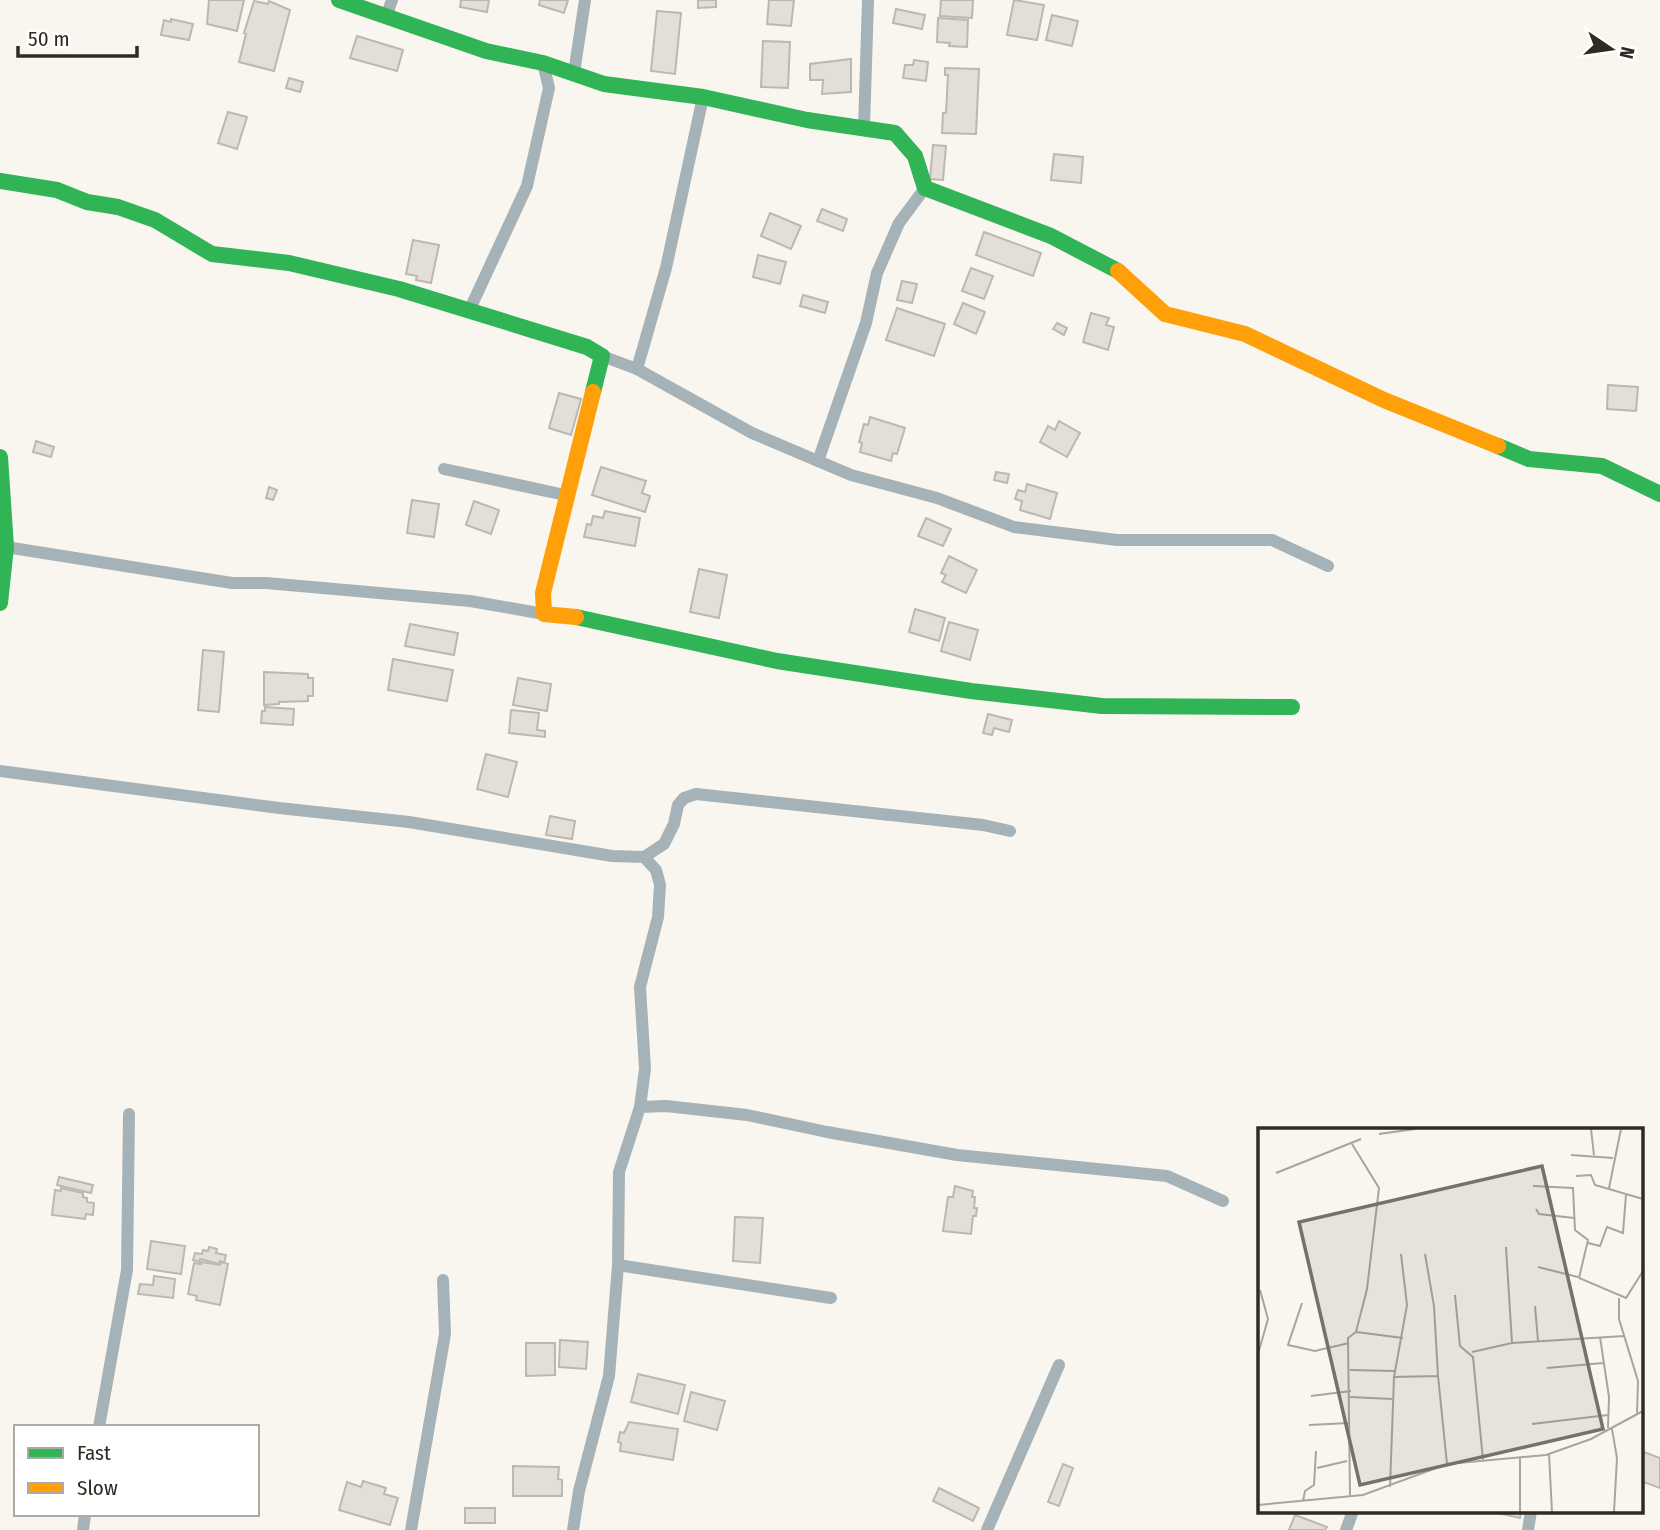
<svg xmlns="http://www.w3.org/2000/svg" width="1660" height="1530" font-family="'Fira Sans Condensed',sans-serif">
  <rect width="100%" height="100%" fill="#f9f6f0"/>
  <g fill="#e3dfd7" stroke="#bcb8b1" stroke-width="2">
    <polygon points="209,0 244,0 237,31 207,24"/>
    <polygon points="461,0 489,0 487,12 460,7"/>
    <polygon points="540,0 568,0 564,13 539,5"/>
    <polygon points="698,0 716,0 716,7 698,8"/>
    <polygon points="769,0 794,0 791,26 767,24"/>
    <polygon points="941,0 973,0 972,18 940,16"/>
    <polygon points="1014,0 1044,5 1037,40 1007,35"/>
    <polygon points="254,1 268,4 269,1 290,10 274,71 239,62 246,34 244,33"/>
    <polygon points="896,9 925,15 922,29 893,23"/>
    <polygon points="657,11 681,13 675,74 651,71"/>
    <polygon points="1052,15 1078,21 1072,46 1046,40"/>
    <polygon points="938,18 968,20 967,47 949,46 950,43 937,42"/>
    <polygon points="171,19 193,24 189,40 161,35 164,20 171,22"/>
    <polygon points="357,36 403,50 397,71 350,58"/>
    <polygon points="763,41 790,42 788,88 761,87"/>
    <polygon points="851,59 851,92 822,94 823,80 810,80 810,64"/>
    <polygon points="914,60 928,62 926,81 903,78 905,65 913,65"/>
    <polygon points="945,68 979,69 976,134 942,133 943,113 946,113 948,75 945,75"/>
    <polygon points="289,78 303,82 300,92 286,88"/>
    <polygon points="228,112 247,117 237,149 218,143"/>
    <polygon points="933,145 946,146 943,180 930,179"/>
    <polygon points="1054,154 1083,157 1081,183 1051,180"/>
    <polygon points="822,209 847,219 843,231 817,221"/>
    <polygon points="770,213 801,226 791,249 761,236"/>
    <polygon points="984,232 1041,253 1033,276 976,255"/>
    <polygon points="413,240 439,245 431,283 416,280 417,276 406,274"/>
    <polygon points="758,255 786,262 780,284 753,277"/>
    <polygon points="971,268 993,276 984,299 962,291"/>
    <polygon points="902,281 917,284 912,303 897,300"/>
    <polygon points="803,295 828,302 825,313 800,306"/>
    <polygon points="963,303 985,312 976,334 954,324"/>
    <polygon points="897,308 945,324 934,356 886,340"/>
    <polygon points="1091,313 1109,318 1106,325 1114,327 1108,350 1083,342"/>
    <polygon points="1057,323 1067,328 1064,335 1053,329"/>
    <polygon points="1608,385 1638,387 1636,411 1607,409"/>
    <polygon points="559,393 581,399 571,435 549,428"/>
    <polygon points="870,417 905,428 897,454 893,453 891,461 860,452 862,443 859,442 864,424 868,425"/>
    <polygon points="1059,421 1080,433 1067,457 1040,442 1048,426 1055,430"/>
    <polygon points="36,441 54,447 51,457 33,452"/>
    <polygon points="601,467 646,481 642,493 650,496 645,512 592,495"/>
    <polygon points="996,472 1009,474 1007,483 994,480"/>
    <polygon points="1027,484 1057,493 1050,519 1020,510 1022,501 1015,499 1018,490 1025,492"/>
    <polygon points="269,487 277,490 273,500 266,498"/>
    <polygon points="412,500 439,504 434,537 407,533"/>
    <polygon points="474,501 499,510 491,534 466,525"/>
    <polygon points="605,511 640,518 635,546 584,537 587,524 591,525 593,516 603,518"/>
    <polygon points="926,518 951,529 943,546 918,536"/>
    <polygon points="949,556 977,570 966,593 942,582 946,575 941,573"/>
    <polygon points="699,569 727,575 719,618 690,612"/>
    <polygon points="915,609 945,618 939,641 909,632"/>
    <polygon points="949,622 978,630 970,660 941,651"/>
    <polygon points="410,624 458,633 454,655 405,646"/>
    <polygon points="203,650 224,652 219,712 198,710"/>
    <polygon points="393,659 453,670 447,701 388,690"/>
    <polygon points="264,672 308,674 308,678 313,678 313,696 308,696 308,701 279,702 279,704 264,705"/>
    <polygon points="518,678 551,684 547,711 513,705"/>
    <polygon points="265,707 294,709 293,725 261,723 262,711 265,711"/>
    <polygon points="511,710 539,713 537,730 545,731 545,737 509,733"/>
    <polygon points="988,714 1012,720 1009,732 994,728 992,735 983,733"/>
    <polygon points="486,754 517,762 508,797 477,789"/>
    <polygon points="550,816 575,821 572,839 546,835"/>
    <polygon points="59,1177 93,1185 91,1193 57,1185"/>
    <polygon points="955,1186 973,1191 972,1197 975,1197 974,1208 977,1208 976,1216 973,1216 971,1234 943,1231 948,1197 953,1197"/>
    <polygon points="61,1188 83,1193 83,1197 87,1198 87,1202 94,1203 93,1215 86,1214 85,1219 52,1215 55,1190 61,1191"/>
    <polygon points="735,1217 763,1218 760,1263 733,1261"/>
    <polygon points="151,1241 185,1246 181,1274 147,1269"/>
    <polygon points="209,1247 217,1249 216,1253 226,1255 224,1263 220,1261 219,1264 200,1259 199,1262 193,1260 195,1253 202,1254 203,1250 208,1251"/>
    <polygon points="201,1262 220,1265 221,1262 228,1264 220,1305 196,1300 197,1296 188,1294 194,1263 201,1264"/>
    <polygon points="154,1276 175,1279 173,1298 138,1294 140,1284 153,1285"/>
    <polygon points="560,1340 588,1342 586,1369 559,1367"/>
    <polygon points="526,1343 555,1343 555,1375 526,1376"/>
    <polygon points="638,1374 685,1385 678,1414 631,1402"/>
    <polygon points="691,1392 725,1401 717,1430 684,1421"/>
    <polygon points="629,1422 678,1429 673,1460 620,1451 621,1443 618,1442 620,1432 624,1433"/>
    <polygon points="1644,1452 1660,1458 1660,1488 1641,1481 1641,1460"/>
    <polygon points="1063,1464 1073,1468 1059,1506 1048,1502"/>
    <polygon points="513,1466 559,1467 558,1479 562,1480 562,1496 513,1496"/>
    <polygon points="363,1481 386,1488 384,1494 398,1498 390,1525 339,1510 347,1482 361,1487"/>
    <polygon points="939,1488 979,1508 973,1521 933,1501"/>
    <rect x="465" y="1508" width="30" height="15"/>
    <polygon points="1498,1511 1521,1511 1520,1518 1498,1513"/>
    <polygon points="1295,1515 1327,1527 1325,1530 1289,1530"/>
  </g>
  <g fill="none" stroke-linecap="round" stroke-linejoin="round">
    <g stroke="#a5b3b8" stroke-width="12">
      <polyline points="386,17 392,0"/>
      <polyline points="574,73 585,0"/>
      <polyline points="864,128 868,0"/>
      <polyline points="469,311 527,186 549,88 543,63"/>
      <polyline points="602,356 637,369 752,433 851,475 937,498 1014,527 1117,540 1272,540 1328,566"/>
      <polyline points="637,369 666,268 703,97"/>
      <polyline points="818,461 866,323 877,273 899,223 925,188"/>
      <polyline points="444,469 565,495"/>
      <polyline points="6,547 232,583 266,583 470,601 544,614"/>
      <polyline points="0,771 279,808 409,822 612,856 644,857 664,844 674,824 678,805 684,798 696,794 983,825 1010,831"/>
      <polyline points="640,1107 645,1069 640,987 658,917 660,885 656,870 644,857"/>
      <polyline points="618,1265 831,1298"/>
      <polyline points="99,1427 127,1270 129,1114"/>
      <polyline points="83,1530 85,1514"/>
      <polyline points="411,1530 445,1334 443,1280"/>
      <polyline points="573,1530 579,1491 609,1376 618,1265 619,1172 640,1107 666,1106 747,1115 827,1132 957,1155 1167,1176 1223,1201"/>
      <polyline points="987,1530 1059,1365"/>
      <polyline points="1346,1530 1353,1511"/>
      <polyline points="1528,1530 1531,1511"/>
    </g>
    <g stroke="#30b455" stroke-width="16">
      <polyline points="339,0 486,51 543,63 604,84 703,97 807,120 895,133 915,156 925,188 1051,236 1118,271"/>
      <polyline points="0,181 57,190 87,202 118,207 155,220 212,254 289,263 399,289 587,347 602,356 593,392"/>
      <polyline points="1498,446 1529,459 1602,466 1660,494"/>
      <polyline points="0,457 6,547 0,603"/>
      <polyline points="576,617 777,661 971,691 1102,706 1292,707"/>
    </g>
    <g stroke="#ff9f0a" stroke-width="16">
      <polyline points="1118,271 1165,314 1245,334 1384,400 1498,446"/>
      <polyline points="576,617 544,614 543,593 593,392"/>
    </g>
  </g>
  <g transform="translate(1258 1128)">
    <rect width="385" height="385" fill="#f9f6f0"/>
    <path fill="none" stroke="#a9a49d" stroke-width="2" d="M 333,1 L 336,27M 121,6 L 157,1M 313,27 L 355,30M 18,45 L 103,11M 318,48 L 333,47 L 337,57 L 385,71M 275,58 L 315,60 L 317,102 L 330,112 L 321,150 L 368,170 L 385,143M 351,60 L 363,1M 278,81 L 281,86 L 316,90M 330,115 L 342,118 L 349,99 L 365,105 L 368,67M 248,119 L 254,215 L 366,208M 280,139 L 320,149M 197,167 L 202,218 L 215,229 L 225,332M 361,170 L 361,191 L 380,253 L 379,287M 44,175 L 30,217 L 57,223 L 91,215M 277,178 L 280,213M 98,204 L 145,210M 342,209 L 351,269 L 350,300M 214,224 L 254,215M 0,226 L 10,191 L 2,162M 289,240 L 345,235M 92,242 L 137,243M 180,248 L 189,336M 136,249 L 149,177 L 143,126M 53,268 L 93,263M 92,269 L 134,271M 274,296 L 350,287M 51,297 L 91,295M 354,301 L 359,330 L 356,384M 291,326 L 294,384M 59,340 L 89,333M 132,359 L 136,249 L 180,248 L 176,178 L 167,126M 92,367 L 90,210 L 98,204 L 109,161 L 121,60 L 94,16M 45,373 L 47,363 L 56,357 L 58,323M 0,377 L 105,367 L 189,336 L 288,327 L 333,311 L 385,283M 262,384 L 262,330"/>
    <path fill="#767169" fill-opacity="0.15" stroke="#767169" stroke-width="3.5" d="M 284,38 L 345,301 L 102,357 L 41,94 Z"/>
    <rect width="385" height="385" fill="none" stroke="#302a20" stroke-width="3.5"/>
  </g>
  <rect x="14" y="1425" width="245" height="91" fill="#ffffff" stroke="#acaaa6" stroke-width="2"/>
  <rect x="28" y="1448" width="35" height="10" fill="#30b455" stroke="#acaaa6" stroke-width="2"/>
  <text x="77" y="1460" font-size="21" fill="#302a20">Fast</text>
  <rect x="28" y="1483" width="35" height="10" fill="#ff9f0a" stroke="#acaaa6" stroke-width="2"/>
  <text x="77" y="1495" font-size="21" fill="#302a20">Slow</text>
  <g transform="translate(1611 49) rotate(103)" stroke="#ffffff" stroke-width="5" paint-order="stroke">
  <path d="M0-5L12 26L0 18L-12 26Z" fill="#302a20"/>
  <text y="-10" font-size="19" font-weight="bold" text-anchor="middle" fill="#302a20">N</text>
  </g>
  <path d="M18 46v10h119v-10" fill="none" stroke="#302a20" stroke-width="3.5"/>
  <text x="28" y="46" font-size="21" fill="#302a20" stroke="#ffffff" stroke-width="5" paint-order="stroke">50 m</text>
</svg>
